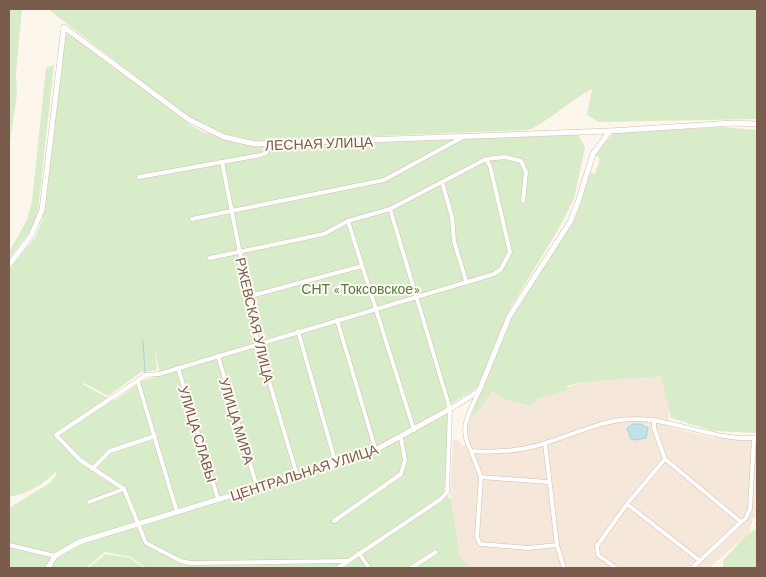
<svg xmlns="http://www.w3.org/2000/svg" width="766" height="577" font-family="Barlow,sans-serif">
  <rect width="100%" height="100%" fill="#fdf6ec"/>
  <polygon fill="#f5e8da" points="662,375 668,396 669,427 709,437 757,440 757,518 753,518 749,533 709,568 471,568 460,556 450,494 453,440 459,440 462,446 469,442 467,426 483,386 501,398 529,406 537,398 583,382"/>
  <g fill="#d8ecc9" fill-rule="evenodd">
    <polygon points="9,9 22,9 16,74 17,94 9,149"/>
    <path d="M 48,9 L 757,9 L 757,119 L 599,122 L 587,115 L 592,89 C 569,101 553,118 529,130 L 256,141 L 225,134 L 189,117 Z"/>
    <path d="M 66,34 L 74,36 L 192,126 L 205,133 L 157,140 L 206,133 L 250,145 L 272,146 L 578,135 L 585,147 L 574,199 L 558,230 L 511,307 L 480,384 L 475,389 L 445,407 L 449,420 L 444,492 L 451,500 L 460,556 L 471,568 L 146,568 L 131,557 L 105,552 L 86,568 L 9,568 L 9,508 L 50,483 L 57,474 L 55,472 C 45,484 24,495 9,497 L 9,269 L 35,238 L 42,221 L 63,40 ZM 155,350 L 160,376 L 143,380 L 114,401 L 82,384 L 84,383 L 108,396 L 141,372 L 157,370 Z"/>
    <polygon points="54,65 38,210 33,227 9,259 9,252 27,220 32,201 46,68"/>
    <polygon points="723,127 757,130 757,433 714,431 671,418 661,376 583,382 567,386 568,390 538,398 530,406 501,398 492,391 474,417 472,414 515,310 573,222 581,203 589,172 595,174 600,158 594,155 614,133"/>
    <path d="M 755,523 L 757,523 L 757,568 L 723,568 L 723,560 C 732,552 745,534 756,529 Z"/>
    <polygon points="106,554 130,558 144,568 88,568"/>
  </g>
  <polygon fill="#bfe3e8" stroke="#a5d3da" points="633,424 641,424 648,428 646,438 637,440 631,439 627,428"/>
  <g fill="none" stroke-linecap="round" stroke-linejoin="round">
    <polyline stroke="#a5d3da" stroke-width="1" points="143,341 145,373"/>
    <g stroke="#d1beb0" stroke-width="5">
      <g id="minor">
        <polyline points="486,159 505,157 521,161 526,172 523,201"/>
        <polyline points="222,162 258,344 297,475"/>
        <polyline points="139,177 261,155 266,153 271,145"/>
        <polyline points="442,182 452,217 454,241 466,281"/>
        <polyline points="192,219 384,180 463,137"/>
        <polyline points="348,221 414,430"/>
        <polyline points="210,258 324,234 348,221 390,209 486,159 490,166 510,252 501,269 494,274 159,374 146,375 56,435 80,460 124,489 146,543 181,561 190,563 348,561"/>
        <polyline points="247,297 362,266"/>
        <polyline points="337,320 376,451"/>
        <polyline points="298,331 336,464"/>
        <polyline points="218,356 257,487"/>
        <polyline points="178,368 218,499"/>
        <polyline points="138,382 177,512"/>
        <path d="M 479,391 C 469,414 458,427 471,451 C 498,453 521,451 546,443 C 575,434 604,419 634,419 C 671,418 725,444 757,437"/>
        <polyline points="654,420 654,428 665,459"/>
        <polyline points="545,443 557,545 564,568"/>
        <polyline points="471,451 481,477 548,482"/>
        <polyline points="92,469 110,451 155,436"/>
        <polyline points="481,477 477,537 480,544 528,548 557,545"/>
        <polyline points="89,502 124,489"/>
        <polyline points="627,504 699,560"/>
        <polyline points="334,521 401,474 405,460 401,438"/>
        <polyline points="9,545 55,556"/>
        <polyline points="359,553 369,568"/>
        <polyline points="338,568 441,499 447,492 450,409 390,209"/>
        <polyline points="411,568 436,552"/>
        <polyline points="616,568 598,555 597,546 627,504 665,459 741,522 746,518 750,509 754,438"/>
        <polyline points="692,568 741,522"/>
      </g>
    </g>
    <g stroke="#d1beb0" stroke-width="6">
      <g id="tertiary">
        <polyline points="9,265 31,236 42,210 64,27 188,119 224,137 255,144 610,131 733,123 757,124"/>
        <polyline points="48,568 55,556 79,542 370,453 450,409 479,391 509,317 570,222 578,202 593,154 610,131"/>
      </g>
    </g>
    <use href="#minor" stroke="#fff" stroke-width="4"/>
    <use href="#tertiary" stroke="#fff" stroke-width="5"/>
  </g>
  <g text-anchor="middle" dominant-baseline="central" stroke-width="4" stroke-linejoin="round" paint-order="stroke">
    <g font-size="14" fill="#7a5c4d" stroke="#fffaf3">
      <text transform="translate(319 143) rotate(-2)">ЛЕСНАЯ УЛИЦА</text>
      <text transform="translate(255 320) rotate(77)">РЖЕВСКАЯ УЛИЦА</text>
      <text transform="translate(237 421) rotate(73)">УЛИЦА МИРА</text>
      <text transform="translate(198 434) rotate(73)">УЛИЦА СЛАВЫ</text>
      <text transform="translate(304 472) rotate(-18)">ЦЕНТРАЛЬНАЯ УЛИЦА</text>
    </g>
    <g font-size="14" fill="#537a41" stroke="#fffaf3">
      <text x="361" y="288">СНТ «Токсовское»</text>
    </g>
  </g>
  <rect width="766" height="577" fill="none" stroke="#7a5c4d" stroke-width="20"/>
</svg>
